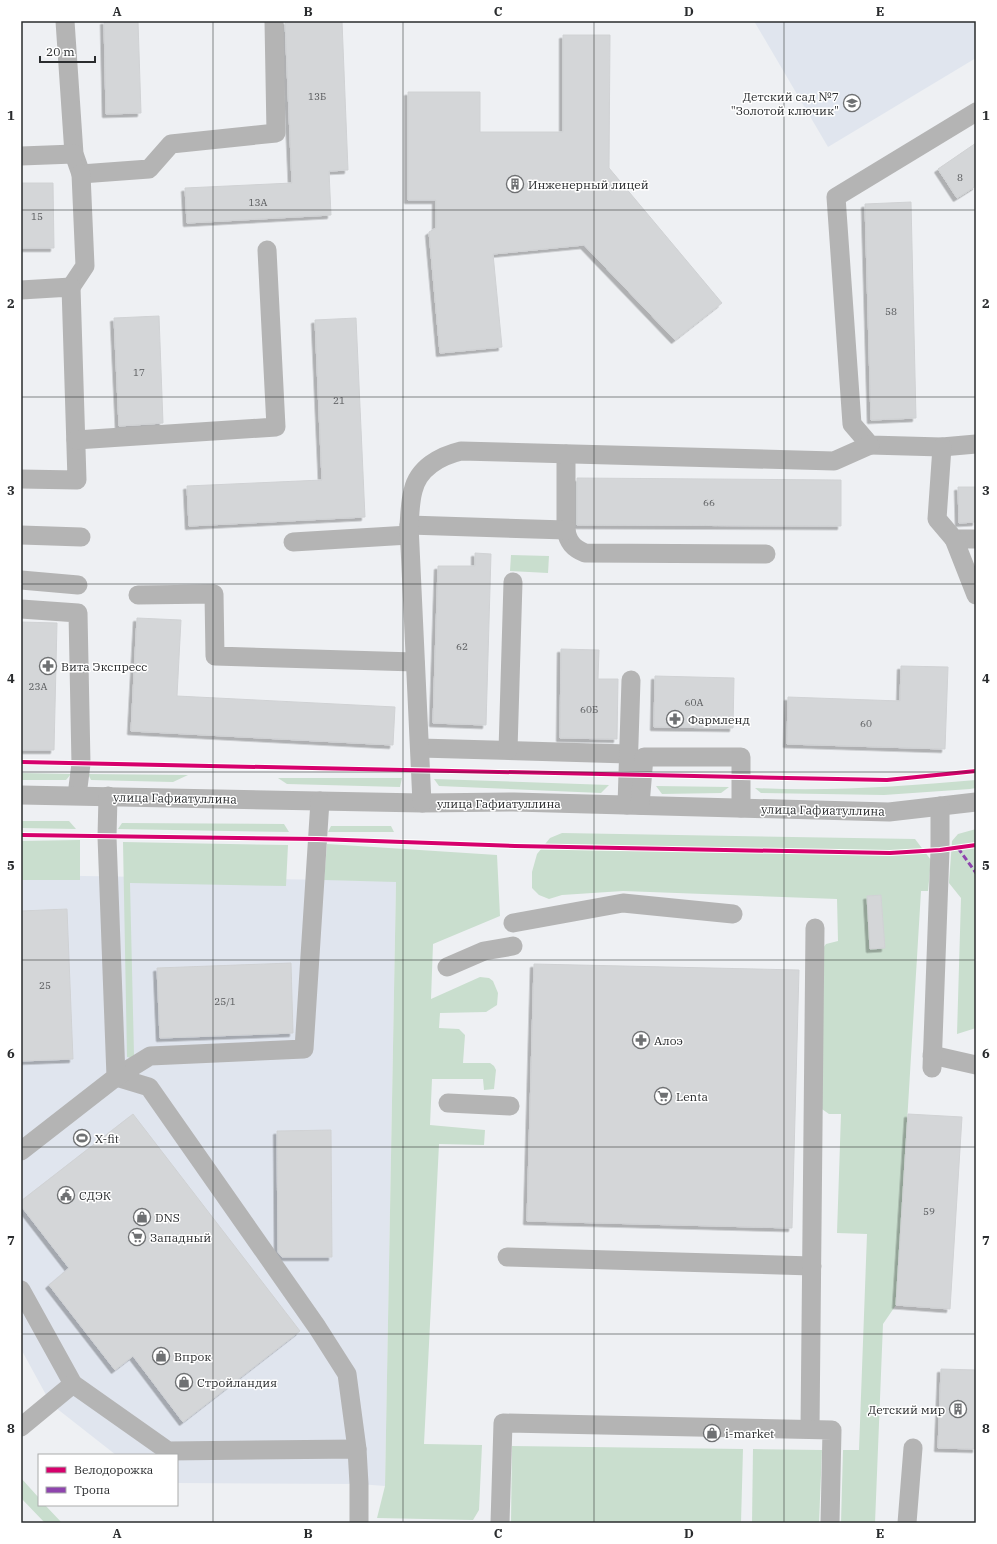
<svg xmlns="http://www.w3.org/2000/svg" width="997" height="1544" font-family="'IBM Plex Serif',serif">
  <defs>
    <filter id="shadow"><feDropShadow dx="-3.5" dy="3.5" stdDeviation="0" flood-color="#0004"/></filter>
  </defs>
  <rect width="100%" height="100%" fill="#eef0f3"/>
  <g fill="#e0e5ee">
    <polygon points="754,21 976,21 976,58 828,147"/>
    <polygon points="21,875 396,881 385,1486 359,1484 177,1483 177,1455 116,1455 51,1404 21,1349"/>
  </g>
  <g fill="#c9dece">
    <polygon points="511,555 549,556 548,573 510,571"/>
    <polygon points="21,773 71,774 66,780 21,780"/>
    <polygon points="88,774 188,775 173,782 91,780"/>
    <polygon points="278,778 402,778 400,787 287,784"/>
    <polygon points="434,779 609,785 601,793 439,786"/>
    <path d="M 976,780 L 976,788 L 970,789 L 884,795 L 761,793 L 755,788 C 829,792 903,786 976,780 Z"/>
    <polygon points="656,786 729,787 721,793 662,794"/>
    <polygon points="21,821 69,821 76,829 21,828"/>
    <polygon points="122,823 284,824 289,832 118,829"/>
    <polygon points="331,826 391,826 394,832 328,832"/>
    <polygon points="976,829 976,1028 957,1034 961,898 949,883 952,841 958,834"/>
    <polygon points="562,833 915,839 931,860 928,891 921,891 896,1305 883,1324 875,1523 841,1523 843,1450 859,1450 867,1234 837,1233 841,1114 829,1114 819,1107 820,952 826,944 838,941 837,899 623,891 562,895 549,899 539,895 532,888 532,872 537,854 550,838"/>
    <polygon points="80,840 80,880 21,880 21,841"/>
    <polygon points="123,842 288,845 286,886 130,883 134,1055 131,1058 127,1057"/>
    <polygon points="327,844 497,855 500,916 433,944 431,999 480,977 489,978 493,981 498,993 497,1005 486,1012 440,1013 439,1028 459,1029 465,1035 463,1063 490,1063 494,1066 496,1070 494,1089 484,1090 483,1079 432,1079 430,1125 485,1130 484,1145 439,1144 424,1444 482,1445 479,1510 473,1520 377,1518 385,1486 396,882 324,880"/>
    <polygon points="512,1446 743,1449 741,1523 511,1523"/>
    <polygon points="753,1449 822,1450 819,1523 752,1523"/>
    <polygon points="21,1478 39,1498 39,1505 45,1505 62,1523 45,1523 21,1498"/>
  </g>
  <g fill="#d4d6d8" stroke="#d0d2d4" filter="url(#shadow)">
    <polygon points="104,21 138,21 141,113 106,114"/>
    <polygon points="285,21 342,21 348,170 329,171 331,215 187,223 185,188 292,183"/>
    <polygon points="563,35 610,35 609,168 722,303 675,340 584,245 493,254 502,347 440,353 429,232 436,228 436,200 408,200 408,92 480,92 480,132 563,132"/>
    <polygon points="976,143 976,186 957,198 938,169"/>
    <polygon points="21,183 53,183 54,248 21,248"/>
    <polygon points="911,202 916,418 871,420 865,204"/>
    <polygon points="159,316 163,423 119,426 114,318"/>
    <polygon points="356,318 365,517 189,526 187,486 322,480 315,320"/>
    <polygon points="577,478 841,480 841,526 577,525"/>
    <polygon points="958,487 976,487 976,522 959,523"/>
    <polygon points="475,553 491,554 486,725 433,723 438,566 475,566"/>
    <polygon points="137,618 181,620 177,696 395,707 393,745 131,731"/>
    <polygon points="21,622 57,623 54,750 21,750"/>
    <polygon points="561,649 599,650 598,679 618,679 617,739 560,738"/>
    <polygon points="901,666 948,667 945,749 787,744 788,697 900,701"/>
    <polygon points="655,676 734,678 733,728 654,727"/>
    <polygon points="881,895 885,948 870,949 867,896"/>
    <polygon points="67,909 73,1059 21,1061 21,911"/>
    <polygon points="291,963 293,1033 160,1038 157,968"/>
    <polygon points="534,964 799,970 792,1228 527,1221"/>
    <polygon points="133,1114 300,1331 183,1422 133,1356 115,1370 49,1285 69,1268 21,1206 21,1201"/>
    <polygon points="908,1114 962,1117 950,1309 896,1305"/>
    <polygon points="331,1130 332,1257 282,1257 278,1252 277,1131"/>
    <polygon points="941,1369 976,1370 976,1449 938,1448"/>
  </g>
  <g fill="none" stroke-linecap="round" stroke-linejoin="round">
    <g stroke="#b4b4b4" stroke-width="19">
      <polyline points="65,21 74,154 81,174 149,169 171,144 276,133 274,21"/>
      <polyline points="976,112 836,197 852,424 870,445 942,447 976,444"/>
      <polyline points="21,156 74,154"/>
      <polyline points="71,287 85,266 81,174"/>
      <polyline points="21,290 71,287 77,480 21,479"/>
      <polyline points="76,440 276,427 267,250"/>
      <polyline points="942,447 937,519 954,539 976,539"/>
      <path d="M 566,454 L 566,530 C 568,542 573,548 585,553 L 766,554"/>
      <polyline points="409,525 566,530"/>
      <polyline points="21,535 81,537"/>
      <polyline points="954,539 976,595"/>
      <polyline points="293,542 409,535"/>
      <polyline points="21,580 78,585"/>
      <polyline points="138,595 214,594 215,656 415,662"/>
      <polyline points="21,609 78,613 81,764 77,795"/>
      <polyline points="420,748 628,754"/>
      <polyline points="508,750 513,582"/>
      <polyline points="21,795 422,803 514,802 889,812 976,802"/>
      <path d="M 422,803 L 409,525 C 410,514 410,502 413,491 C 418,468 440,456 461,451 L 834,461 L 870,445"/>
      <polyline points="627,805 631,680"/>
      <polyline points="640,805 644,757 741,757 741,808"/>
      <polyline points="513,923 623,903 733,914"/>
      <polyline points="447,967 484,951 513,946"/>
      <polyline points="932,1055 976,1065"/>
      <polyline points="932,1068 940,850 940,806"/>
      <polyline points="116,1077 149,1087 317,1327 347,1374 357,1449"/>
      <polyline points="116,1077 150,1056 304,1049 320,801"/>
      <polyline points="448,1103 510,1106"/>
      <polyline points="21,1151 116,1077 107,837 108,796"/>
      <polyline points="507,1257 812,1266"/>
      <polyline points="21,1290 73,1384 168,1451 357,1449 359,1484 359,1523"/>
      <polyline points="21,1427 73,1384"/>
      <polyline points="810,1429 815,928"/>
      <polyline points="500,1523 503,1423 832,1430 830,1523"/>
      <polyline points="907,1523 913,1448"/>
    </g>
    <polyline stroke="#8e44ad" stroke-width="3" stroke-dasharray="6 3" stroke-linecap="butt" points="958,848 976,873"/>
    <g stroke="#fff" stroke-width="6">
      <g id="cycleway">
        <polyline points="21,762 887,780 976,771"/>
        <polyline points="21,835 317,839 515,846 890,853 940,850 976,845"/>
      </g>
    </g>
    <use href="#cycleway" stroke="#d6006c" stroke-width="4"/>
  </g>
  <path fill="none" stroke="#2a2c2e" stroke-width="1" stroke-opacity="0.55" d="M 213,21 L 213,1523M 403,21 L 403,1523M 594,21 L 594,1523M 784,21 L 784,1523M 21,210 L 976,210M 21,397 L 976,397M 21,584 L 976,584M 21,772 L 976,772M 21,960 L 976,960M 21,1147 L 976,1147M 21,1334 L 976,1334"/>
  <defs>
    <g id="school-ring" transform="scale(0.9)"><circle r="9.5" fill="#fff" stroke="#6f7173" stroke-width="1.5"/><path d="M0-5L7-2L0 1L-7-2ZM-4 1L0 2.5L4 1V4Q0 6-4 4Z" fill="#6f7173"/></g>
    <g id="building-ring" transform="scale(0.9)"><circle r="9.5" fill="#fff" stroke="#6f7173" stroke-width="1.5"/><path d="M-4-6H4V6H1V3H-1V6H-4ZM-2.5-4.3h1.7v1.8h-1.7ZM.8-4.3h1.7v1.8H.8ZM-2.5-1h1.7V.8h-1.7ZM.8-1h1.7V.8H.8Z" fill="#6f7173"/></g>
    <g id="pharmacy-ring" transform="scale(0.9)"><circle r="9.5" fill="#fff" stroke="#6f7173" stroke-width="1.5"/><path d="M-2-6h4v4h4v4h-4v4h-4v-4h-4v-4h4Z" fill="#6f7173"/></g>
    <g id="supermarket-ring" transform="scale(0.9)"><circle r="9.5" fill="#fff" stroke="#6f7173" stroke-width="1.5"/><path d="M-6-5.5h2.5l.6 2H6L4.5 2H-2.5L-4.4-4H-6ZM-1.5 3.2a1.3 1.3 0 1 0 .1 0ZM3 3.2a1.3 1.3 0 1 0 .1 0Z" fill="#6f7173"/></g>
    <g id="stadium-ring" transform="scale(0.9)"><circle r="9.5" fill="#fff" stroke="#6f7173" stroke-width="1.5"/><path d="M0-5a6.5 5 0 1 0 0 10a6.5 5 0 1 0 0-10ZM-3.5-1.8h7v3.6h-7Z" fill="#6f7173"/></g>
    <g id="civic-ring" transform="scale(0.9)"><circle r="9.5" fill="#fff" stroke="#6f7173" stroke-width="1.5"/><path d="M-.6-6.5H3V-4.5H.6V-3L4-1V1h2V6H-6V1h2V-1L-.6-3ZM-1.2 2.5V6h2.4V2.5Z" fill="#6f7173"/></g>
    <g id="shop-ring" transform="scale(0.9)"><circle r="9.5" fill="#fff" stroke="#6f7173" stroke-width="1.5"/><path d="M-5-2.5h2.3a2.7 3.5 0 0 1 5.4 0H5L5.5 6h-11ZM-1.5-2.5h3a1.5 2.3 0 0 0-3 0Z" fill="#6f7173"/></g>
  </defs>
  <g fill-rule="evenodd">
    <use href="#school-ring" x="852" y="103"/>
    <use href="#building-ring" x="515" y="184"/>
    <use href="#pharmacy-ring" x="48" y="666"/>
    <use href="#pharmacy-ring" x="675" y="719"/>
    <use href="#pharmacy-ring" x="641" y="1040"/>
    <use href="#supermarket-ring" x="663" y="1096"/>
    <use href="#stadium-ring" x="82" y="1138"/>
    <use href="#civic-ring" x="66" y="1195"/>
    <use href="#shop-ring" x="142" y="1217"/>
    <use href="#supermarket-ring" x="137" y="1237"/>
    <use href="#shop-ring" x="161" y="1356"/>
    <use href="#shop-ring" x="184" y="1382"/>
    <use href="#building-ring" x="958" y="1409"/>
    <use href="#shop-ring" x="712" y="1433"/>
  </g>
  <g text-anchor="middle" dominant-baseline="central" stroke-width="3" stroke-linejoin="round" paint-order="stroke">
    <g font-size="10" fill="#57595b">
      <text x="317" y="96">13Б</text>
      <text x="960" y="177">8</text>
      <text x="258" y="202">13А</text>
      <text x="37" y="216">15</text>
      <text x="891" y="311">58</text>
      <text x="139" y="372">17</text>
      <text x="339" y="400">21</text>
      <text x="709" y="502">66</text>
      <text x="462" y="646">62</text>
      <text x="38" y="686">23А</text>
      <text x="694" y="702">60А</text>
      <text x="589" y="709">60Б</text>
      <text x="866" y="723">60</text>
      <text x="45" y="985">25</text>
      <text x="225" y="1001">25/1</text>
      <text x="929" y="1211">59</text>
    </g>
    <g font-size="12" fill="#2a2c2e" stroke="#fff" text-anchor="start">
      <text x="839" y="96" text-anchor="end">Детский сад №7<tspan x="839" dy="14">"Золотой ключик"</tspan></text>
      <text x="528" y="184">Инженерный лицей</text>
      <text x="61" y="666">Вита Экспресс</text>
      <text x="688" y="719">Фармленд</text>
      <text x="654" y="1040">Алоэ</text>
      <text x="676" y="1096">Lenta</text>
      <text x="95" y="1138">X-fit</text>
      <text x="79" y="1195">СДЭК</text>
      <text x="155" y="1217">DNS</text>
      <text x="150" y="1237">Западный</text>
      <text x="174" y="1356">Впрок</text>
      <text x="197" y="1382">Стройландия</text>
      <text x="945" y="1409" text-anchor="end">Детский мир</text>
      <text x="725" y="1433">i-market</text>
    </g>
    <g font-size="12" fill="#2a2c2e" stroke="#fff">
      <text transform="translate(175 798) rotate(1)">улица Гафиатуллина</text>
      <text x="499" y="803">улица Гафиатуллина</text>
      <text transform="translate(823 810) rotate(1)">улица Гафиатуллина</text>
    </g>
  </g>
  <rect width="997" height="1544" fill="none" stroke="#ffffff" stroke-width="44"/>
  <rect x="38" y="1454" width="140" height="52" fill="#ffffff" stroke="#aaabab"/>
  <rect x="46" y="1467" width="20" height="6" fill="#d6006c" stroke="#aaabab"/>
  <text x="74" y="1474" font-size="12" fill="#2a2c2e">Велодорожка</text>
  <rect x="46" y="1487" width="20" height="6" fill="#8e44ad" stroke="#aaabab"/>
  <text x="74" y="1494" font-size="12" fill="#2a2c2e">Тропа</text>
  <path d="M40 56v6h55v-6" fill="none" stroke="#2a2c2e" stroke-width="2"/>
  <text x="46" y="56" font-size="12" fill="#2a2c2e" stroke="#ffffff" stroke-width="3" paint-order="stroke">20 m</text>
  <rect x="22" y="22" width="953" height="1500" fill="none" stroke="#2a2c2e" stroke-width="1.5"/>
  <g font-size="13" text-anchor="middle" font-weight="bold" fill="#2a2c2e">
    <text x="117" y="16">A</text>
    <text x="308" y="16">B</text>
    <text x="498" y="16">C</text>
    <text x="689" y="16">D</text>
    <text x="880" y="16">E</text>
    <text x="11" y="120">1</text>
    <text x="986" y="120">1</text>
    <text x="11" y="308">2</text>
    <text x="986" y="308">2</text>
    <text x="11" y="495">3</text>
    <text x="986" y="495">3</text>
    <text x="11" y="683">4</text>
    <text x="986" y="683">4</text>
    <text x="11" y="870">5</text>
    <text x="986" y="870">5</text>
    <text x="11" y="1058">6</text>
    <text x="986" y="1058">6</text>
    <text x="11" y="1245">7</text>
    <text x="986" y="1245">7</text>
    <text x="11" y="1433">8</text>
    <text x="986" y="1433">8</text>
    <text x="117" y="1538">A</text>
    <text x="308" y="1538">B</text>
    <text x="498" y="1538">C</text>
    <text x="689" y="1538">D</text>
    <text x="880" y="1538">E</text>
  </g>
</svg>
